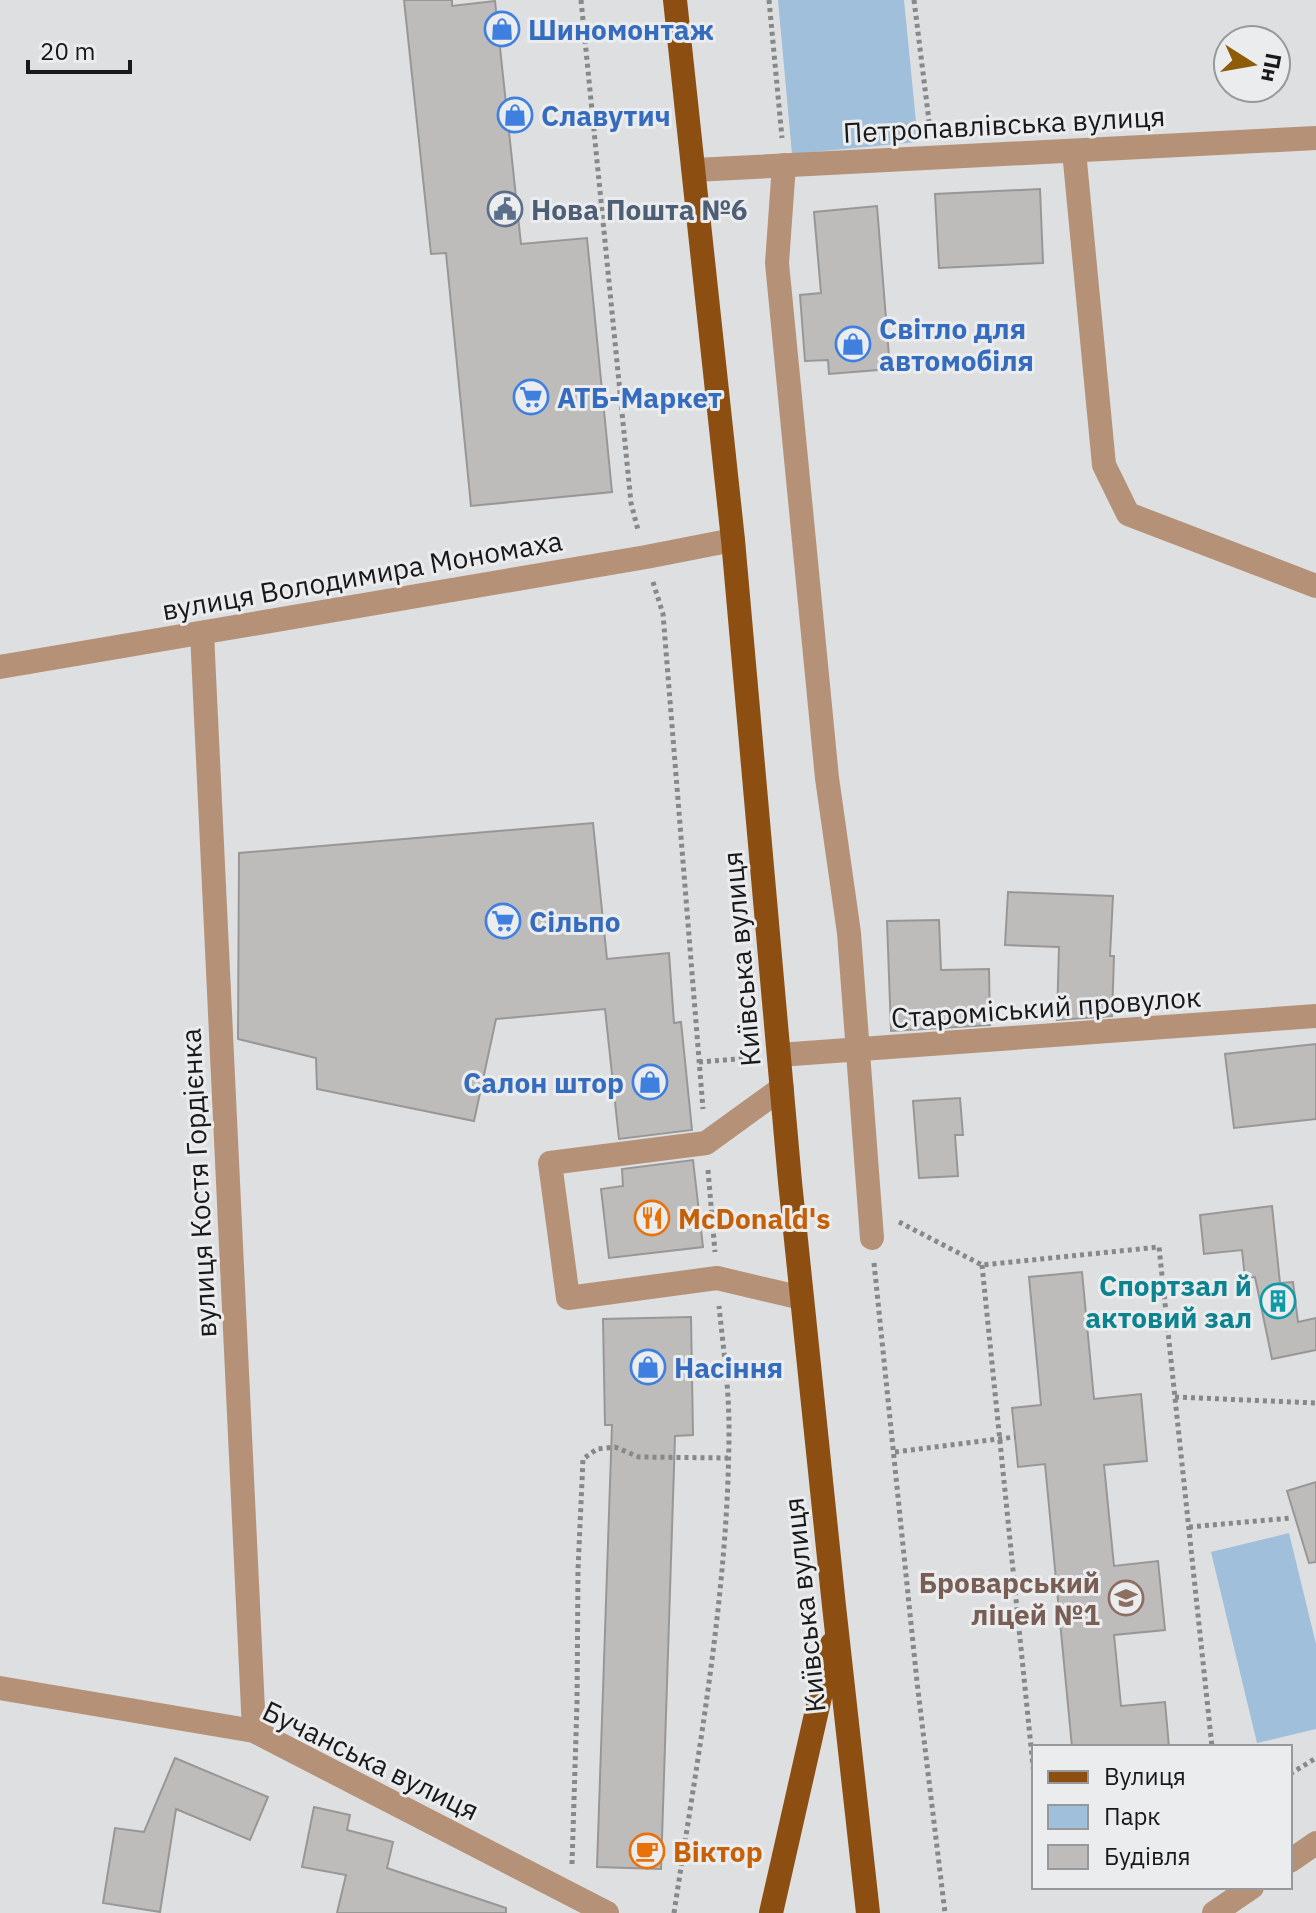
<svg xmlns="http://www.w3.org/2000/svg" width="1316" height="1913" font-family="'IBM Plex Sans',sans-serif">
  <rect width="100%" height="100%" fill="#dedfe1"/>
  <g fill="#9fbfdb">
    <polygon points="778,0 904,0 918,142 792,154"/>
    <polygon points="1289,1533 1316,1644 1316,1729 1257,1743 1211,1552"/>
  </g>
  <g fill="#bebcbb" stroke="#999796" stroke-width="2">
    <polygon points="404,0 452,0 452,6 495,1 521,244 587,238 612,492 471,506 446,253 431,254"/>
    <polygon points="1040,189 1043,263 939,268 935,194"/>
    <polygon points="877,206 890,369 829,374 828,360 805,361 800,295 821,293 814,212"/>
    <polygon points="593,823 607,959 669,953 674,1023 681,1022 692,1130 619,1139 605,1009 496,1019 474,1121 317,1089 316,1058 238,1039 239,853"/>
    <polygon points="1008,892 1113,896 1110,956 1114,956 1112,1016 1057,1020 1059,947 1005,945"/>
    <polygon points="939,920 941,970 989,969 990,1025 891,1031 887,921"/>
    <polygon points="1316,1044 1316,1119 1234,1128 1225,1054"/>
    <polygon points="960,1098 963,1135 955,1135 958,1176 919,1178 913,1101"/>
    <polygon points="693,1160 703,1247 609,1258 601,1189 623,1186 622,1169"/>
    <polygon points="1272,1206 1280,1283 1293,1282 1298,1322 1316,1318 1316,1350 1272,1359 1255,1277 1245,1278 1242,1250 1204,1254 1200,1215"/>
    <polygon points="1082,1272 1094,1399 1141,1394 1147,1461 1104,1465 1114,1566 1158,1561 1165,1630 1114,1635 1121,1706 1165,1702 1169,1747 1072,1747 1045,1464 1018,1467 1012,1408 1041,1405 1029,1277"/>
    <polygon points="691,1317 693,1435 675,1436 661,1869 597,1867 612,1425 605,1425 603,1319"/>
    <polygon points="1316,1482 1316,1562 1309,1563 1287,1491"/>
    <polygon points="175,1758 268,1797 250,1840 176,1809 160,1912 103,1903 115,1828 144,1832"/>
    <polygon points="314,1807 350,1815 347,1830 393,1842 387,1868 506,1908 506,1913 337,1913 346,1875 302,1867"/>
  </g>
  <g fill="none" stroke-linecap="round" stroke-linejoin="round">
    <g stroke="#88888a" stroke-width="5" stroke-dasharray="4 4" stroke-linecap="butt">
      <polyline points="581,0 631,503 638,530"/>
      <polyline points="769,0 782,138"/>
      <polyline points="914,0 930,129"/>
      <polyline points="653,582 663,614 703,1109"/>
      <polyline points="699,1062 751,1058"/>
      <polyline points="708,1170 715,1252"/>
      <polyline points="899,1222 982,1265 1159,1247 1212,1747"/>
      <polyline points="874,1263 917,1682 945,1913"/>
      <polyline points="982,1265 1034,1776"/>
      <polyline points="1175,1397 1316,1403"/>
      <polyline points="895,1452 1015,1437"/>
      <polyline points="1189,1527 1291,1518"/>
      <polyline points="1290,1774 1316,1758"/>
      <polyline points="572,1864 577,1703 578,1570 583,1459 597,1449 615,1447 639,1457 728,1458"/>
      <path d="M 674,1913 C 698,1754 729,1589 729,1428 C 729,1387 723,1346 719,1306"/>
    </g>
    <g stroke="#b59277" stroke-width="24">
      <polyline points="1074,151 1104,465 1128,514 1316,586"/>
      <polyline points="784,165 777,263 827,778 849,933 872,1238"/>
      <polyline points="694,170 1316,138"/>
      <polyline points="202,633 254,1731"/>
      <polyline points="0,667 646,557 733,540"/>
      <polyline points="779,1055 1316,1016"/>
      <polyline points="782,1088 706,1143 550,1163 568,1298 717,1278 802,1298"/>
      <polyline points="0,1688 254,1731 607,1913"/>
      <polyline points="1290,1861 1316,1843"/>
      <polyline points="1214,1913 1252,1887"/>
    </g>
    <g stroke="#8c4f11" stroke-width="24">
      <polyline points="675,0 733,540 790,1182 834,1606 868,1913"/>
      <polyline points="771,1913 832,1644"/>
    </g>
  </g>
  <defs>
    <g id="shop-ring" transform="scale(1.8)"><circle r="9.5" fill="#ebecee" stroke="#3f7fe0" stroke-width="1.5"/><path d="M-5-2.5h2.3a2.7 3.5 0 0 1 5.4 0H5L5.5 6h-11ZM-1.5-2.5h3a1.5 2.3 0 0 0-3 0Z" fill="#3f7fe0"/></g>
    <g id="civic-ring" transform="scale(1.8)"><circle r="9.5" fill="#ebecee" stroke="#5c6f8a" stroke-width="1.5"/><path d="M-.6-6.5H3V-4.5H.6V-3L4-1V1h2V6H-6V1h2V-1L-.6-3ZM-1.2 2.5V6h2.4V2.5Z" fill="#5c6f8a"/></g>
    <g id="supermarket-ring" transform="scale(1.8)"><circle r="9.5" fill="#ebecee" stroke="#3f7fe0" stroke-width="1.5"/><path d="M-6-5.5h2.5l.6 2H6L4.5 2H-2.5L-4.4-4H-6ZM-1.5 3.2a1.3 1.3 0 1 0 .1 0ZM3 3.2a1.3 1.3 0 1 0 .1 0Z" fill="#3f7fe0"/></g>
    <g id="restaurant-ring" transform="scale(1.8)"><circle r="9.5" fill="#ebecee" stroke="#e8710a" stroke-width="1.5"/><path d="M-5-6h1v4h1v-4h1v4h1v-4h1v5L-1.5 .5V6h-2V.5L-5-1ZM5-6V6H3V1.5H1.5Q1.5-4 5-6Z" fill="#e8710a"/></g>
    <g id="building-ring" transform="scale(1.8)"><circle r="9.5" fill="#ebecee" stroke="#0f9aa8" stroke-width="1.5"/><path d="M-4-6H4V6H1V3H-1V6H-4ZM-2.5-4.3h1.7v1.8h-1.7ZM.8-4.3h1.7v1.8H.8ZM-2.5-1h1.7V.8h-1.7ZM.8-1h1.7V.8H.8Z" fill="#0f9aa8"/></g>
    <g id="school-ring" transform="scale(1.8)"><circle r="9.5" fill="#ebecee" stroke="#8d6e63" stroke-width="1.5"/><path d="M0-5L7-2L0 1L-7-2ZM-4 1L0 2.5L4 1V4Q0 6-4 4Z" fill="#8d6e63"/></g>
    <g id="cafe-ring" transform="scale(1.8)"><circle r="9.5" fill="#ebecee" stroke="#e8710a" stroke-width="1.5"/><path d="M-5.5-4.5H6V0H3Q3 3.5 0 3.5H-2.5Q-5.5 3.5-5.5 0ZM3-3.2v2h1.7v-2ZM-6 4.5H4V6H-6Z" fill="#e8710a"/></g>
  </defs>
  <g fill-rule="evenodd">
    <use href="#shop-ring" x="502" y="29"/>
    <use href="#shop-ring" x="515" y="115"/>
    <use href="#civic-ring" x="505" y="209"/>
    <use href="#shop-ring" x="853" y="344"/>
    <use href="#supermarket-ring" x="531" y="397"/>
    <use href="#supermarket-ring" x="503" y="921"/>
    <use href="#shop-ring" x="650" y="1082"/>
    <use href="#restaurant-ring" x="652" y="1218"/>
    <use href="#building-ring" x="1278" y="1301"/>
    <use href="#shop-ring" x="648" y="1367"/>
    <use href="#school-ring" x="1126" y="1598"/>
    <use href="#cafe-ring" x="647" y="1851"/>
  </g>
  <g text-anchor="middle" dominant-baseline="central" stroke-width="6" stroke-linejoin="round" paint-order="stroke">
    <g font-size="28" font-weight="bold" fill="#366cbe" stroke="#ebecee" text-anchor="start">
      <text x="528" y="29">Шиномонтаж</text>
      <text x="541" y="115">Славутич</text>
      <text x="879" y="328">Світло для<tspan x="879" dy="32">автомобіля</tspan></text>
      <text x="557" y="397">АТБ-Маркет</text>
      <text x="529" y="921">Сільпо</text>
      <text x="624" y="1082" text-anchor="end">Салон штор</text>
      <text x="674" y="1367">Насіння</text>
    </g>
    <g font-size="28" fill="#19191a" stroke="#ebecee">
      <text transform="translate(1004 124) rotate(-3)">Петропавлівська вулиця</text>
      <text transform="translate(362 575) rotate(-10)">вулиця Володимира Мономаха</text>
      <text transform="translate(741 959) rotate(-95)">Київська вулиця</text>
      <text transform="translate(1046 1007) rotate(-4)">Староміський провулок</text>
      <text transform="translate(198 1183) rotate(-93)">вулиця Костя Гордієнка</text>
      <text transform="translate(804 1605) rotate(-96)">Київська вулиця</text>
      <text transform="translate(371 1760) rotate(26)">Бучанська вулиця</text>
    </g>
    <g font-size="28" font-weight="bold" fill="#4e5e75" stroke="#ebecee" text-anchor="start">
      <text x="531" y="209">Нова Пошта №6</text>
    </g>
    <g font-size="28" font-weight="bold" fill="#c56008" stroke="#ebecee" text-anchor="start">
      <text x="678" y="1218">McDonald's</text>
      <text x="673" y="1851">Віктор</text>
    </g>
    <g font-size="28" font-weight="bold" fill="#0d838f" stroke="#ebecee" text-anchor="end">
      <text x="1252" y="1285">Спортзал й<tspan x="1252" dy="32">актовий зал</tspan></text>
    </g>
    <g font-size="28" font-weight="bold" fill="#785e54" stroke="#ebecee" text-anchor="end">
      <text x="1100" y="1582">Броварський<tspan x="1100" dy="32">ліцей №1</tspan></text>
    </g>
  </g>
  <rect x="1032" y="1745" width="260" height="144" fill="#ebecee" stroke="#979899" stroke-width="2"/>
  <rect x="1048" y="1771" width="40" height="12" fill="#8c4f11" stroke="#979899" stroke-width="2"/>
  <text x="1104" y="1785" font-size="24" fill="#19191a">Вулиця</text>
  <rect x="1048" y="1805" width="40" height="24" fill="#9fbfdb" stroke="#979899" stroke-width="2"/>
  <text x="1104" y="1825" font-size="24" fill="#19191a">Парк</text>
  <rect x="1048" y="1845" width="40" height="24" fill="#bebcbb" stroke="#979899" stroke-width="2"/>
  <text x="1104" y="1865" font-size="24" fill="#19191a">Будівля</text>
  <g transform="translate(1252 64) rotate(101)"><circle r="38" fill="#ebecee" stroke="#979899" stroke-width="2"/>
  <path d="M0-6L14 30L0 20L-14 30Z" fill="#8e5b08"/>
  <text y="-12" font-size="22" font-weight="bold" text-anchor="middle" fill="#19191a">Пн</text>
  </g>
  <path d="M28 60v12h102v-12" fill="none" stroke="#19191a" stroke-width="4"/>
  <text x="40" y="60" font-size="24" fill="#19191a" stroke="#ebecee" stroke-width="6" paint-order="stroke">20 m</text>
</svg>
